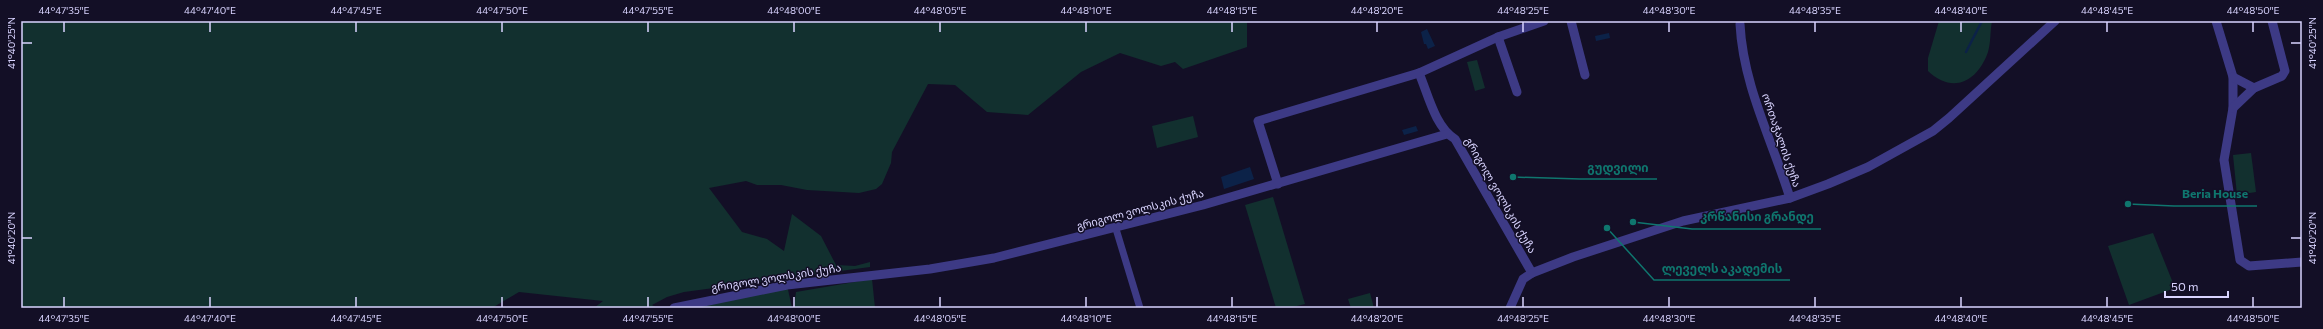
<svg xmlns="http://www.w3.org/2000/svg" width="2323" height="329" font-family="Commissioner,'Noto Sans Georgian',sans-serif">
  <rect width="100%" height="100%" fill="#130f26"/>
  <g fill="#12302f">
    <polygon points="21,21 1247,21 1247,47 1183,69 1175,62 1161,66 1120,53 1081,72 1028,115 987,112 955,85 928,84 892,152 891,163 882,184 876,189 859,193 807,190 781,185 757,185 746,181 709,188 742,232 767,239 784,251 792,214 821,236 836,265 855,266 870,262 870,267 684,292 667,297 652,305 657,308 594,308 603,301 519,292 492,308 21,308"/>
    <path d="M 1939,21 L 1992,21 C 1990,31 1991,42 1988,52 C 1978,81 1953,95 1928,71 L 1928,58 Z"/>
    <polygon points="1477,60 1485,88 1475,91 1467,62"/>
    <polygon points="1193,116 1198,137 1157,148 1152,126"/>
    <polygon points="2251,153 2256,192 2237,195 2233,155"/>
    <polygon points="1273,197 1305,304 1289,308 1276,308 1245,205"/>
    <polygon points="2153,233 2175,288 2129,305 2108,246"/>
    <polygon points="872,279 875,308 794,308 796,292"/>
    <polygon points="787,285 792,308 681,308"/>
    <polygon points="1370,293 1374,308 1351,308 1348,299"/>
  </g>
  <g fill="#0c2248">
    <polygon points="1427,29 1435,46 1428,49 1426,44 1424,44 1421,32"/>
    <polygon points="1609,33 1610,38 1596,41 1595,36"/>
    <polygon points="1416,126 1418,131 1404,135 1402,130"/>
    <polygon points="1250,167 1254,179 1224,189 1221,177"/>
  </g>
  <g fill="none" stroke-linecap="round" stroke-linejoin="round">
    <polyline stroke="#0c2248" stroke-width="2.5" points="1966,52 1982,21"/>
    <polyline stroke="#3d3a85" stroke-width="7" points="1116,229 1140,308"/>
    <g stroke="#3d3a85" stroke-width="9">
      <polyline points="1571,21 1585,75"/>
      <polyline points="2216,21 2233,77 2233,108 2224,160 2240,260 2249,266 2302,262"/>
      <path d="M 1740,24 C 1743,85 1772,140 1790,198"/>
      <polyline points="1498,37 1517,92"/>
      <path d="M 1419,73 C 1428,94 1435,127 1455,139 L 1532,273"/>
      <polyline points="2233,77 2254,88"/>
      <polyline points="2233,108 2254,88 2282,76 2285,71 2272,21"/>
      <polyline points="1278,184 1258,121 1419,73 1498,37 1544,21"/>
      <polyline points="674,308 787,285 930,269 994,258 1203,205 1447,134"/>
      <polyline points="1510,308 1523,279 1532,273 1573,257 1683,221 1790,198 1828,184 1868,167 1933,131 1949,118 2055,21"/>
    </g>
  </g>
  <path fill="none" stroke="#d9d4ff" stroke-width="1.5" d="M 64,22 L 64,32M 210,22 L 210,32M 356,22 L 356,32M 502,22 L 502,32M 648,22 L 648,32M 794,22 L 794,32M 940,22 L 940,32M 1086,22 L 1086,32M 1232,22 L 1232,32M 1377,22 L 1377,32M 1523,22 L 1523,32M 1669,22 L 1669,32M 1815,22 L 1815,32M 1961,22 L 1961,32M 2107,22 L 2107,32M 2253,22 L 2253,32M 22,43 L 32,43M 2291,43 L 2301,43M 22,238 L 32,238M 2291,238 L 2301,238M 64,297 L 64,307M 210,297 L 210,307M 356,297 L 356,307M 502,297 L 502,307M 648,297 L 648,307M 794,297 L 794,307M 940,297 L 940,307M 1086,297 L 1086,307M 1232,297 L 1232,307M 1377,297 L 1377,307M 1523,297 L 1523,307M 1669,297 L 1669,307M 1815,297 L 1815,307M 1961,297 L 1961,307M 2107,297 L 2107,307M 2253,297 L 2253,307"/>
  <g text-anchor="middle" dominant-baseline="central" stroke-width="3" stroke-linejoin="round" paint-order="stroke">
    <g font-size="11" fill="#d9d4ff" stroke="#130f26">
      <text transform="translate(1782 140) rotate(71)">ორთაჭალის ქუჩა</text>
      <text transform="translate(1501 195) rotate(60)">გრიგოლ ვოლსკის ქუჩა</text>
      <text transform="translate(1140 209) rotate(-15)">გრიგოლ ვოლსკის ქუჩა</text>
      <text transform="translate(776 277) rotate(-9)">გრიგოლ ვოლსკის ქუჩა</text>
    </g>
  </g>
  <path fill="none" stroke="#0f766e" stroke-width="1.5" d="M1513 177L1580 179H1657M2128 204L2174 206H2257M1633 222L1692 229H1821M1607 228L1654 280H1790"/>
  <g fill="#0f766e" stroke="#130f26" stroke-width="1.5">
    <circle cx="1513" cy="177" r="4"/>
    <circle cx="2128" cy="204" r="4"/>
    <circle cx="1633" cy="222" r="4"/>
    <circle cx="1607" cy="228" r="4"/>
  </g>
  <g font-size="12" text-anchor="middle" font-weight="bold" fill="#0f766e" stroke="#130f26" stroke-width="3" stroke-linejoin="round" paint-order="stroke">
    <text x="1618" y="172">გუდვილი</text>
    <text x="2215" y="198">Beria House</text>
    <text x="1757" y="221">კრწანისი გრანდე</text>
    <text x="1722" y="273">ლეველს აკადემის</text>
  </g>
  <rect width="2323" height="329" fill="none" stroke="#130f26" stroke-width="44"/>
  <path d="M2165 291v6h63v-6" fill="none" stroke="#d9d4ff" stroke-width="2"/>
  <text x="2171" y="291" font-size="12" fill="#d9d4ff" stroke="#130f26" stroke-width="3" paint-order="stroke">50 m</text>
  <rect x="22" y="22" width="2279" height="285" fill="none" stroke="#d9d4ff" stroke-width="1.5"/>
  <g font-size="10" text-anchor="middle" fill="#d9d4ff">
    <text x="64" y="14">44°47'35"E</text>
    <text x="210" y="14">44°47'40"E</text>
    <text x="356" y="14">44°47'45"E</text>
    <text x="502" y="14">44°47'50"E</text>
    <text x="648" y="14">44°47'55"E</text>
    <text x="794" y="14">44°48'00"E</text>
    <text x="940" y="14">44°48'05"E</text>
    <text x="1086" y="14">44°48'10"E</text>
    <text x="1232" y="14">44°48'15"E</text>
    <text x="1377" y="14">44°48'20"E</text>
    <text x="1523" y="14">44°48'25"E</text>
    <text x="1669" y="14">44°48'30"E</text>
    <text x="1815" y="14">44°48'35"E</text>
    <text x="1961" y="14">44°48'40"E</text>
    <text x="2107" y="14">44°48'45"E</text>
    <text x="2253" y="14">44°48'50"E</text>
    <text transform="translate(11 43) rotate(-90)" y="4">41°40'25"N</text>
    <text transform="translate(2312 43) rotate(-90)" y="4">41°40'25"N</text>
    <text transform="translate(11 238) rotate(-90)" y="4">41°40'20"N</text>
    <text transform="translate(2312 238) rotate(-90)" y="4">41°40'20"N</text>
    <text x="64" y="322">44°47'35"E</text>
    <text x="210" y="322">44°47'40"E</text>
    <text x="356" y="322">44°47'45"E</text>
    <text x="502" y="322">44°47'50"E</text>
    <text x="648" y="322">44°47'55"E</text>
    <text x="794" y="322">44°48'00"E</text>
    <text x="940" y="322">44°48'05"E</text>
    <text x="1086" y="322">44°48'10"E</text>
    <text x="1232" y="322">44°48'15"E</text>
    <text x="1377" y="322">44°48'20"E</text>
    <text x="1523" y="322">44°48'25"E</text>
    <text x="1669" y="322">44°48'30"E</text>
    <text x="1815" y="322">44°48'35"E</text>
    <text x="1961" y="322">44°48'40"E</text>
    <text x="2107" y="322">44°48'45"E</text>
    <text x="2253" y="322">44°48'50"E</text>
  </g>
</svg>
